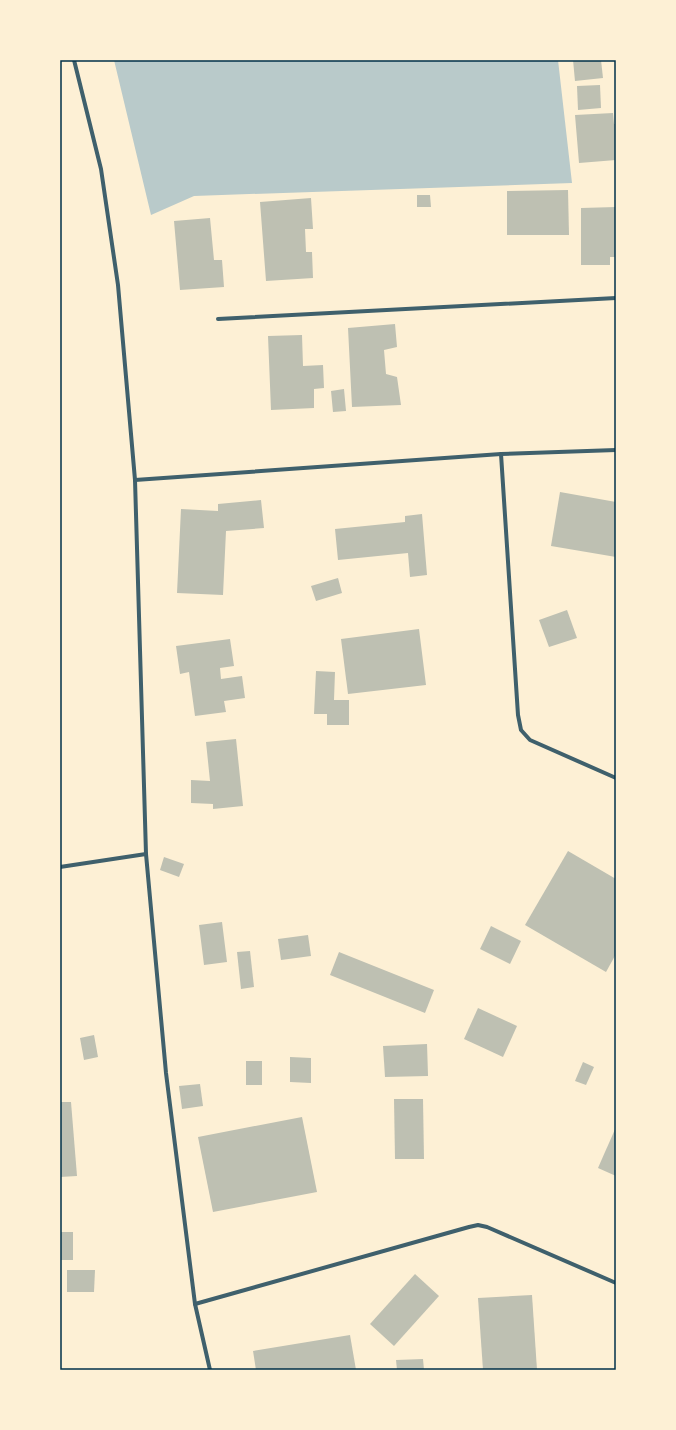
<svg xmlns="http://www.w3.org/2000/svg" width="676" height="1430" font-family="Commissioner,sans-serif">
  <rect width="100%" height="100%" fill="#fdf0d5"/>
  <polygon fill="#b9caca" points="114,60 558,60 572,183 194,196 151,215"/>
  <g fill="#bec0b2">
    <polygon points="573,60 601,60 603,78 575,81"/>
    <polygon points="600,85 601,108 578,110 577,86"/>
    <polygon points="613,113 614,124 616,124 616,160 579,163 575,115"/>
    <polygon points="568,190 569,235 507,235 507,191"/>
    <polygon points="417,195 430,195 431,207 417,207"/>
    <polygon points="311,198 313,229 305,229 306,252 312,252 313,278 266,281 260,202"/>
    <polygon points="616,207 616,257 610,257 610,265 581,265 581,208"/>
    <polygon points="210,218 214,260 222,260 224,287 180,290 174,221"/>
    <polygon points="395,324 397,347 384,350 386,374 397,377 401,405 352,407 348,328"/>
    <polygon points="302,335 303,366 323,365 324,388 314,389 314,408 271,410 268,336"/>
    <polygon points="344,389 346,411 333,412 331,391"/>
    <polygon points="560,492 616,502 616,557 551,546"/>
    <polygon points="261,500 264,528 226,531 223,595 177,593 181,509 218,511 218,504"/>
    <polygon points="422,514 427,575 410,577 408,553 338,560 335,529 405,522 405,516"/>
    <polygon points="338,578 342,593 316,601 311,586"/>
    <polygon points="567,610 577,638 549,647 539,620"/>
    <polygon points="419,629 426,685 348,694 341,639"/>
    <polygon points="230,639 234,666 220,668 221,679 242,676 245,698 224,701 226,712 195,716 189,672 180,674 176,646"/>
    <polygon points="316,671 335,672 334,700 349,700 349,725 327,725 327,714 314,714"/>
    <polygon points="236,739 243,806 213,809 213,804 191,803 191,780 210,781 206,742"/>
    <polygon points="568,851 616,879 616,954 606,972 525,925"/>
    <polygon points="164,857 184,864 179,877 160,870"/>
    <polygon points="222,922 227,962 204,965 199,925"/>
    <polygon points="491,926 521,941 510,964 480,949"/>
    <polygon points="308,935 311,956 281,960 278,939"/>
    <polygon points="250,951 254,987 241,989 237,952"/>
    <polygon points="339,952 434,990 425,1013 330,975"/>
    <polygon points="478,1008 517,1026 503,1057 464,1039"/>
    <polygon points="94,1035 98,1057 84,1060 80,1038"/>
    <polygon points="427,1044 428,1076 385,1077 383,1046"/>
    <polygon points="290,1057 311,1058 311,1083 290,1082"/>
    <rect x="246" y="1061" width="16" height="24"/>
    <polygon points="583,1062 594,1067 586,1085 575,1081"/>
    <polygon points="200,1084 203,1106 182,1109 179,1086"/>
    <polygon points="394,1099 423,1099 424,1159 395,1159"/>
    <polygon points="60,1102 71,1102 77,1176 60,1177"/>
    <polygon points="302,1117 317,1192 213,1212 198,1137"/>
    <polygon points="616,1127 616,1176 598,1168"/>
    <rect x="60" y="1232" width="13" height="28"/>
    <polygon points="67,1270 95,1270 94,1292 67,1292"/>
    <polygon points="415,1274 439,1296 394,1346 370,1324"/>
    <polygon points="532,1295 537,1370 483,1370 478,1298"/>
    <polygon points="350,1335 356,1370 256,1370 253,1351"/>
    <polygon points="423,1359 424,1370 397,1370 396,1360"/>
  </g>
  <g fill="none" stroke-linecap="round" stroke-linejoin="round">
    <g stroke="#3f606c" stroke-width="4">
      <polyline points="74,60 101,169 118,285 135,480 146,854 166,1073 195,1304 210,1370"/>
      <polyline points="218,319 616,298"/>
      <polyline points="501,454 518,715 521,730 530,740 616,778"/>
      <polyline points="135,480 501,454 616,450"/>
      <polyline points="60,867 146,854"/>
      <polyline points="195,1304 469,1227 478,1225 487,1227 616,1283"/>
    </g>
  </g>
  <rect width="676" height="1430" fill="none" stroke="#fdf0d5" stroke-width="122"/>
  <rect x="61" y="61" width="554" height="1308" fill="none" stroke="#003049" stroke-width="1.5"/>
</svg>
